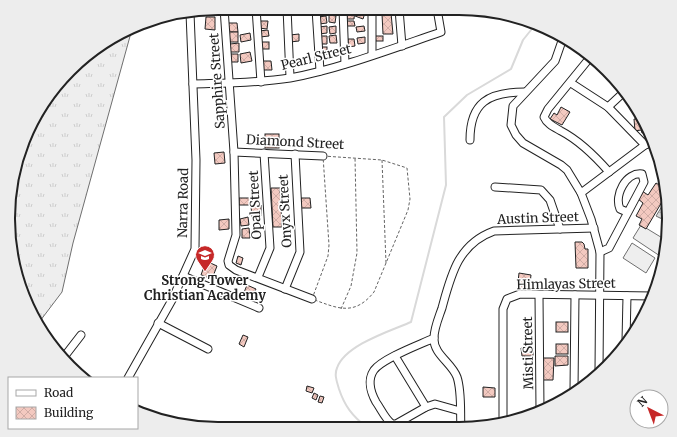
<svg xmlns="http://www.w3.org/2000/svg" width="677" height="437" font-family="Merriweather,serif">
  <defs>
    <pattern id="grass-tufts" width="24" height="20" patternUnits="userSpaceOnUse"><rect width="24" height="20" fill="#eee"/><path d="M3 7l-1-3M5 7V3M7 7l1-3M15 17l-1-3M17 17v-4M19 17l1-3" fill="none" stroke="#ccc"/></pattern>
    <pattern id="water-rules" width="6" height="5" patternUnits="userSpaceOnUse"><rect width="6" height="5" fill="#d9d9d9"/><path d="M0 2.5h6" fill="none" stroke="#bababa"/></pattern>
    <pattern id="building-cross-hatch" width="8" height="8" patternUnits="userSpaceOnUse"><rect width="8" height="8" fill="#f3c9c0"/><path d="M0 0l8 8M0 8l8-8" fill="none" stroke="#d0aca5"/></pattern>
  </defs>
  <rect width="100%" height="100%" fill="#fff"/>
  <polygon fill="url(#grass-tufts)" stroke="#6f6f6f" points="132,29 73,243 62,292 37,325 12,260 8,205 24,138 52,90 101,44"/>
  <g fill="#eee" stroke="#6f6f6f">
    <polygon points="641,225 664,239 660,256 633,238"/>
    <polygon points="632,243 655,258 646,273 623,258"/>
  </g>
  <path fill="url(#water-rules)" stroke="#6f6f6f" d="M 667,198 C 669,207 668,212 664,220 L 656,216 Z"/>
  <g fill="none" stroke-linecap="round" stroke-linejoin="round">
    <path stroke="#d9d9d9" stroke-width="2" d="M 367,428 C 352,415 345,407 339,389 C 337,382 334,375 337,368 C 345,345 390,331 411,322 L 446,185 L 444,117 L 467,95 L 511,69 L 523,40 L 535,25"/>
  </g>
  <g fill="url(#building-cross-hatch)" stroke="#222">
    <polygon points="347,9 355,9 354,19 347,19"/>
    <polygon points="357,11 365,13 363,19 355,16"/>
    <polygon points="391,13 393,34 383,34 382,14"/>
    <polygon points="329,15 336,16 335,23 329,22"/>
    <polygon points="326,16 327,23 319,24 318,17"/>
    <polygon points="206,17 215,17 215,30 205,29"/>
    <polygon points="260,21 268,21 267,29 259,28"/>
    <polygon points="346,21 354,21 355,26 346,26"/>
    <polygon points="228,23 237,23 238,32 229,32"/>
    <polygon points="327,26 327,33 319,34 319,27"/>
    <polygon points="336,26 336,33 330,34 329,27"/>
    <polygon points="364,26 365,31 357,32 356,27"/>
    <polygon points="268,30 269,36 260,37 259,31"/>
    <polygon points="229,32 238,32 238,42 230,42"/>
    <polygon points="250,33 251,40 241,42 240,35"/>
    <polygon points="299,34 299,41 290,42 290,35"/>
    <polygon points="336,35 337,43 330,43 329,36"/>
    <polygon points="320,36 327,36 327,44 319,44"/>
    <rect x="373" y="36" width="10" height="5"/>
    <polygon points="365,37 365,43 358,44 357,38"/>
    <polygon points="348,39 354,39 355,46 348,47"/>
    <rect x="261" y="42" width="8" height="7"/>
    <polygon points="239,43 239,52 230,52 230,44"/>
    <rect x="320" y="47" width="7" height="7"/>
    <polygon points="250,52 252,61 241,63 240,54"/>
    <polygon points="230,54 238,54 238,62 231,62"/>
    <polygon points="262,61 271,61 272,70 262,70"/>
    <polygon points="561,107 570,112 562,125 550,119 554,113 557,115"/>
    <polygon points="639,114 647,125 648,133 642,133 641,130 635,131 634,119 638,119 637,115"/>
    <rect x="265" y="134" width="14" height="14"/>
    <polygon points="224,152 225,163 215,164 214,153"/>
    <polygon points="656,183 664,188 666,195 646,229 639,225 642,219 636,216 643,203 638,199 642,191 648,195"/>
    <polygon points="271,188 280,188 282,227 273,227"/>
    <rect x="239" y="198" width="12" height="7"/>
    <polygon points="301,198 310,198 311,208 301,208"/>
    <polygon points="261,205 261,216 252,217 251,206"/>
    <polygon points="248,217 249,225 241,226 240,219"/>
    <polygon points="229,219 229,229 219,230 219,220"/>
    <polygon points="249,228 250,238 242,238 242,229"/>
    <polygon points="575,242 582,242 584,244 585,249 588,249 588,268 576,268"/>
    <polygon points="238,256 243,258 241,265 236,263"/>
    <polygon points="206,261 217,266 212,279 201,275"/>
    <polygon points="519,273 531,275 529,292 517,291"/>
    <polygon points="247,285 256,289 251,299 243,295"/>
    <rect x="556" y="322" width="12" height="10"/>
    <polygon points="243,335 248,337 244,347 239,344"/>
    <rect x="556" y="344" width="12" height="10"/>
    <polygon points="521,348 533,348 533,356 522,356"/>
    <polygon points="555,356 568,356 568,365 555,366"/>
    <polygon points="543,358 554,358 553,380 543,380"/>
    <polygon points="307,386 314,388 312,393 306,391"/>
    <polygon points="483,387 495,388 495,397 483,397"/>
    <polygon points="314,393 318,395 316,400 312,398"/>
    <polygon points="320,396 324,397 322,403 318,402"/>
    <polygon points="483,422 494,423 483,426"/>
  </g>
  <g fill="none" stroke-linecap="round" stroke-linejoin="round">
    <g stroke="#222" stroke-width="9">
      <g id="minor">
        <polyline points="224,8 234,152 236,235 228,261 229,265 236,270 312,299"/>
        <polyline points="256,8 261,82"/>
        <polyline points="287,8 290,77"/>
        <polyline points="316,9 320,71"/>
        <polyline points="343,9 345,64"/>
        <polyline points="399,9 402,46"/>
        <polyline points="563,38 555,61 513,106 511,125 516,135 523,143 561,165 567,170 581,193 591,219 600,252 599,371"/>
        <polyline points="372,54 372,9"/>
        <path d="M 588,60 L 548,109 L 544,117 C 547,124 554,127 561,131 C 580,141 595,156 609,172"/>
        <polyline points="571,83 608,107 645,145"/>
        <path d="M 193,84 C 225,83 258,83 290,78 C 339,69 394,48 441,32 L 437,9"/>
        <polyline points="608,107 623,93"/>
        <path d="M 470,140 C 470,102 489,92 525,92"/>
        <polyline points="234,152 323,156"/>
        <polyline points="495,187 541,190 550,200 560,229"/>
        <polyline points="581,193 645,145 652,143"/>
        <path d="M 600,252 L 609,248 L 644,182 L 642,174 C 626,172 614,195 620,209 L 627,212"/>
        <polyline points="183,276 259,308"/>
        <polyline points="258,277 270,248 264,153"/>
        <polyline points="285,289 300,252 295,154"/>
        <polyline points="539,295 540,410"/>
        <polyline points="158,323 208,349"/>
        <path d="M 434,338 C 419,345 383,358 374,370 C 367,380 371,393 376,402 C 381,409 385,419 392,424 L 396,424 L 426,407 L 435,404 L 460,411"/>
        <polyline points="626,341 627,296"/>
        <polyline points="395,356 426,407"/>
        <polyline points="64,357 81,335"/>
        <polyline points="128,378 172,300 195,249 196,160 190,13"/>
        <polyline points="574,390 575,295"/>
        <polyline points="503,420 503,309 507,299 520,294 652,296"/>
        <path d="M 461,429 C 460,412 462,392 457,377 C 452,363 433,354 434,338 C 434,328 439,317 442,308 C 451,275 458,244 494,231 L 594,228"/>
      </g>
    </g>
    <g stroke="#646464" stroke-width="1" stroke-dasharray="3 2" stroke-linecap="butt">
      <path d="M 323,156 L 382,160 L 407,168 L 410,199 L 408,210 L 374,292 C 354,317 337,308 312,299 L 328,256 L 329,245 Z"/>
      <polyline points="382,160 386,263"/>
      <polyline points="341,309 351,286 357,253 355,157"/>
    </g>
    <use href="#minor" stroke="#fff" stroke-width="7"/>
  </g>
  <defs>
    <g id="school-pin" transform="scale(1)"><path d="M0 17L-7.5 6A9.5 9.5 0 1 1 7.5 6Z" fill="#c62828" stroke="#fff"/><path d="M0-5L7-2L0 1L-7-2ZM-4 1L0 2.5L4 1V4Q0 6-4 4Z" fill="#fff"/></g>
  </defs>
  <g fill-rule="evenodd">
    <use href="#school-pin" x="205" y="255"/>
  </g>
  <g text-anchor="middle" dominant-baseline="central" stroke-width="3" stroke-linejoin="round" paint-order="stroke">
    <g font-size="13" fill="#222" stroke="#fff">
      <text transform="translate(316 57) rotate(-14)">Pearl Street</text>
      <text transform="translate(217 81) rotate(-94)">Sapphire Street</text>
      <text transform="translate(295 142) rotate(3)">Diamond Street</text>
      <text transform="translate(183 203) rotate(-89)">Narra Road</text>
      <text transform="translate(255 205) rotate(-93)">Opal Street</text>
      <text transform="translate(285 211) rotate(-93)">Onyx Street</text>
      <text transform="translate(538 218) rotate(-2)">Austin Street</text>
      <text transform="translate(566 284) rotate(-1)">Himlayas Street</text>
      <text transform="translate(528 353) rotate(-91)">Misti Street</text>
    </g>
    <g font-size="13" font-weight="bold" fill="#222" stroke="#fff">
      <text x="205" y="280">Strong Tower<tspan x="205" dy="15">Christian Academy</tspan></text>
    </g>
  </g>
  <path d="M0 0H677V437H0ZM218 15H459A203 203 0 0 1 662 218V219A203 203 0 0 1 459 422H218A203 203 0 0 1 15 219V218A203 203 0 0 1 218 15Z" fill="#ededed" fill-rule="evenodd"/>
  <path fill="none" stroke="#222" stroke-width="2" d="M218 15H459A203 203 0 0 1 662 218V219A203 203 0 0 1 459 422H218A203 203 0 0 1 15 219V218A203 203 0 0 1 218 15Z"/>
  <rect x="8" y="377" width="130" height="52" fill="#ffffff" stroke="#a7a7a7"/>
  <rect x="16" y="390" width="20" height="6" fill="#ffffff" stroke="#a7a7a7"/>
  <text x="44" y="397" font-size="12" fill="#222222">Road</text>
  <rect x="16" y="407" width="20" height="12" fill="url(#building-cross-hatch)" stroke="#a7a7a7"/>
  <text x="44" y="417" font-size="12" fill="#222222">Building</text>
  <g transform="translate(649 409) rotate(318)"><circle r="19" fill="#ffffff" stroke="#a7a7a7"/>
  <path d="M0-3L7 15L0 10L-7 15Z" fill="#c62828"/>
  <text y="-6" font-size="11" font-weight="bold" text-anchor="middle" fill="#222222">N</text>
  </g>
</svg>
